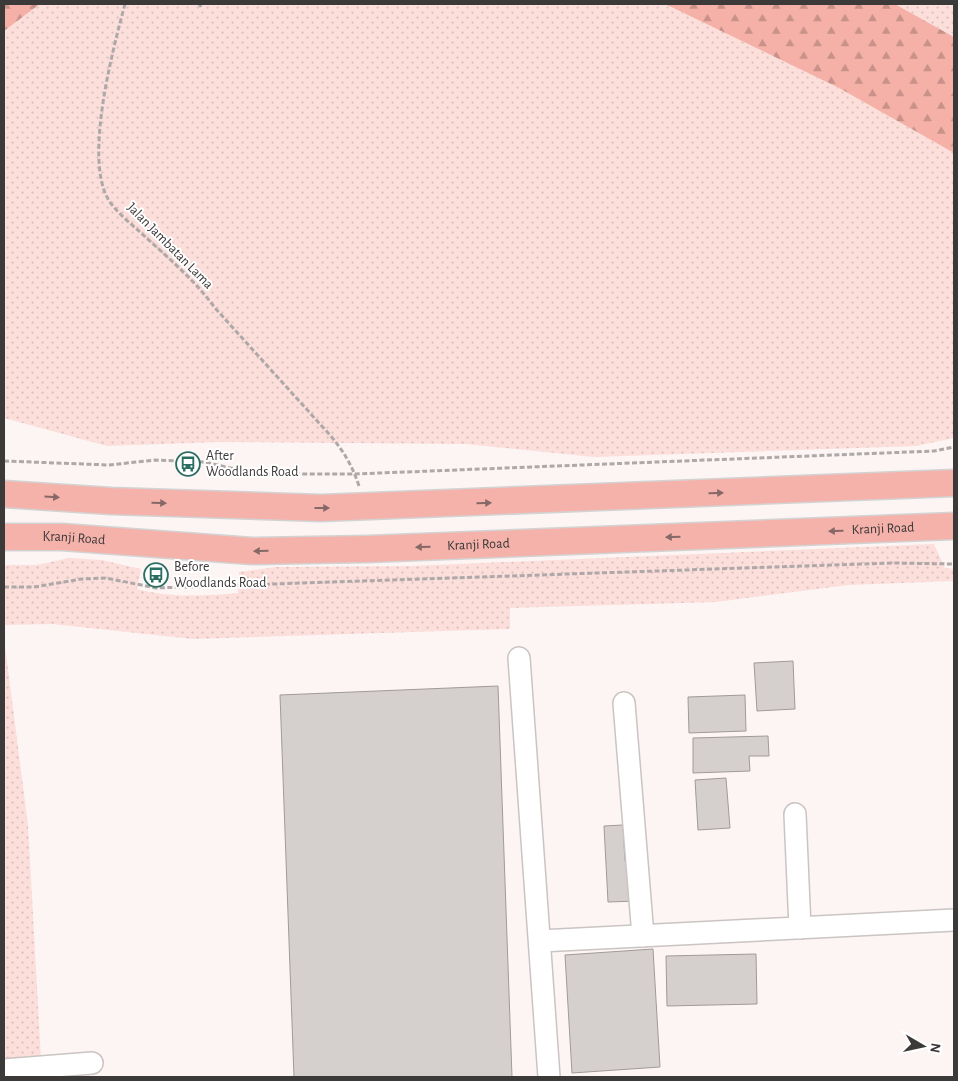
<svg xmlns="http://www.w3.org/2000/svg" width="958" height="1081" font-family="'Alegreya Sans',sans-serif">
  <defs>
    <pattern id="grass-dots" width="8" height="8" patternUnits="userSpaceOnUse" patternTransform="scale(1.25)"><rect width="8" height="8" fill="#fcdfdb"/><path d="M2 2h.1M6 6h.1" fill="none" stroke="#d9c0bd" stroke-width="1.8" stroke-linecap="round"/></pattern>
    <pattern id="forest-firs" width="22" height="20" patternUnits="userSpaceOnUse" patternTransform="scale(1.25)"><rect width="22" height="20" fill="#f5b1a7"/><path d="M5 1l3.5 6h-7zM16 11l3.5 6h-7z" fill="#c89189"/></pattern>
  </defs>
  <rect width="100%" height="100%" fill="#fcf5f4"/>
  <g fill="url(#grass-dots)">
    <polygon points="40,4 665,4 839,88 954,153 954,438 916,446 594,457 466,444 217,442 107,446 4,418 4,31"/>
    <polygon points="895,4 954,4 954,37"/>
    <path d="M 934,544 L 945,568 L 954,569 L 954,581 L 849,585 L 716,602 L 510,608 L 510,629 L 193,639 L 52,624 L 4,625 L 4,565 L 37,565 L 69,558 L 102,560 L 141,569 L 137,589 C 169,598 205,596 238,593 L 239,572 L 276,567 L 411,566 Z"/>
    <polygon points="4,638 28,825 42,1077 4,1077"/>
  </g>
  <g fill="url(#forest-firs)">
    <polygon points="4,4 40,4 4,31"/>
    <polygon points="665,4 895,4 954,37 954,153 839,88"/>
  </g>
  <g fill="#d5cfce" stroke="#a09a99">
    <polygon points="793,661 795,709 757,711 754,663"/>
    <polygon points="498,686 512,1077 294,1077 280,695"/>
    <polygon points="745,695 746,731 689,733 688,697"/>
    <polygon points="768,736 769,756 749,756 750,771 693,773 693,738"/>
    <polygon points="726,778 730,828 698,830 695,780"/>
    <polygon points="623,825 625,861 634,860 636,901 608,902 604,826"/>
    <polygon points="653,949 660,1067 572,1073 565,955"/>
    <polygon points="756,954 757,1004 667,1006 666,956"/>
  </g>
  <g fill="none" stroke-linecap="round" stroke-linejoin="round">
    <g stroke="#cac4c3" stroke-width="24">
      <g id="minor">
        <polyline points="519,658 549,1077"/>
        <polyline points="624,703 643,936"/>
        <polyline points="795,814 800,928"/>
        <polyline points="540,941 954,920"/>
        <polyline points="4,1070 92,1063"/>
      </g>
    </g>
    <g stroke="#d4d3d3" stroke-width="29">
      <g id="major">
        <polyline points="4,494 111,501 321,508 954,483"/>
        <path id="s1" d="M 4,537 L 62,537 L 252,551 L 368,549 L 954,526"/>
      </g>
    </g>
    <g stroke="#aea8a8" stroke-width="3" stroke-dasharray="5 2.5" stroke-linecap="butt">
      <path d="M 125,4 C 113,49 84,157 108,199 C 115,211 129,222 140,232 C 166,256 194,279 215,308 L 329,434 C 343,450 352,465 359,486"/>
      <polyline points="199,4 201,7"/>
      <polyline points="4,461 109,465 155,460 205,462 256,474 355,474 934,451 954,447"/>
      <polyline points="4,587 34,587 82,579 106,578 156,588 892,563 954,564"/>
    </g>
    <use href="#minor" stroke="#fff" stroke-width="21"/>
    <use href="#major" stroke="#f4b2aa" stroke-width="26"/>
  </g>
  <defs><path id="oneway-solid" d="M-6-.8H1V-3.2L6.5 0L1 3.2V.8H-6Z" transform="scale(1.25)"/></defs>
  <g fill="#866966">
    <use href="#oneway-solid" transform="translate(716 493) rotate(-2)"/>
    <use href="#oneway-solid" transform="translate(52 497) rotate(4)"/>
    <use href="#oneway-solid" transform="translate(159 503) rotate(2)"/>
    <use href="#oneway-solid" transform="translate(484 503) rotate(-2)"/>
    <use href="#oneway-solid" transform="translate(322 508)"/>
    <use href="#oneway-solid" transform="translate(836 531) rotate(178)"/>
    <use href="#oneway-solid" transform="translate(673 537) rotate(178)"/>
    <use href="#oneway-solid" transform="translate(423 547) rotate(178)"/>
    <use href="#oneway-solid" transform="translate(261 551) rotate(179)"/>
  </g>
  <defs>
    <g id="bus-ring" transform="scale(1.25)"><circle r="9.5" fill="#fff" stroke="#2a6e61" stroke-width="1.5"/><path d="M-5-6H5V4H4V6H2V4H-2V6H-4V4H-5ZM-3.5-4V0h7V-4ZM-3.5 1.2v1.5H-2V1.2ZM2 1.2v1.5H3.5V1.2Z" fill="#2a6e61"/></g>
  </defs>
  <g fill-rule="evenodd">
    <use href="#bus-ring" x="188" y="464"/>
    <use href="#bus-ring" x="156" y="575"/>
  </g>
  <g text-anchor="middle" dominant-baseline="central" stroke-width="4" stroke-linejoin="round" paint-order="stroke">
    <g font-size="14" fill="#3c3939" stroke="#fff">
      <text transform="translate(170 246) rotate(45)">Jalan Jambatan Lama</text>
      <text stroke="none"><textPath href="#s1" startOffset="880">Kranji Road</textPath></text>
      <text stroke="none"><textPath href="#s1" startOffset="70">Kranji Road</textPath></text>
      <text stroke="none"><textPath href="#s1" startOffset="475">Kranji Road</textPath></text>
    </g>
    <g font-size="14" fill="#3c3939" stroke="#fff" text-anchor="start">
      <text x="206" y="456">After<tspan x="206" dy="16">Woodlands Road</tspan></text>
      <text x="174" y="567">Before<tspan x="174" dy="16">Woodlands Road</tspan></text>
    </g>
  </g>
  <rect width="958" height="1081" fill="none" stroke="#3c3939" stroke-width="10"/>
  <g transform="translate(923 1046) rotate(99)" stroke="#ffffff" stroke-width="4" paint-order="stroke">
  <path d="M0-4L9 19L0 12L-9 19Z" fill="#3c3939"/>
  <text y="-8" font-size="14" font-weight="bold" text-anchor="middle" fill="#3c3939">N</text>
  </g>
</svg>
